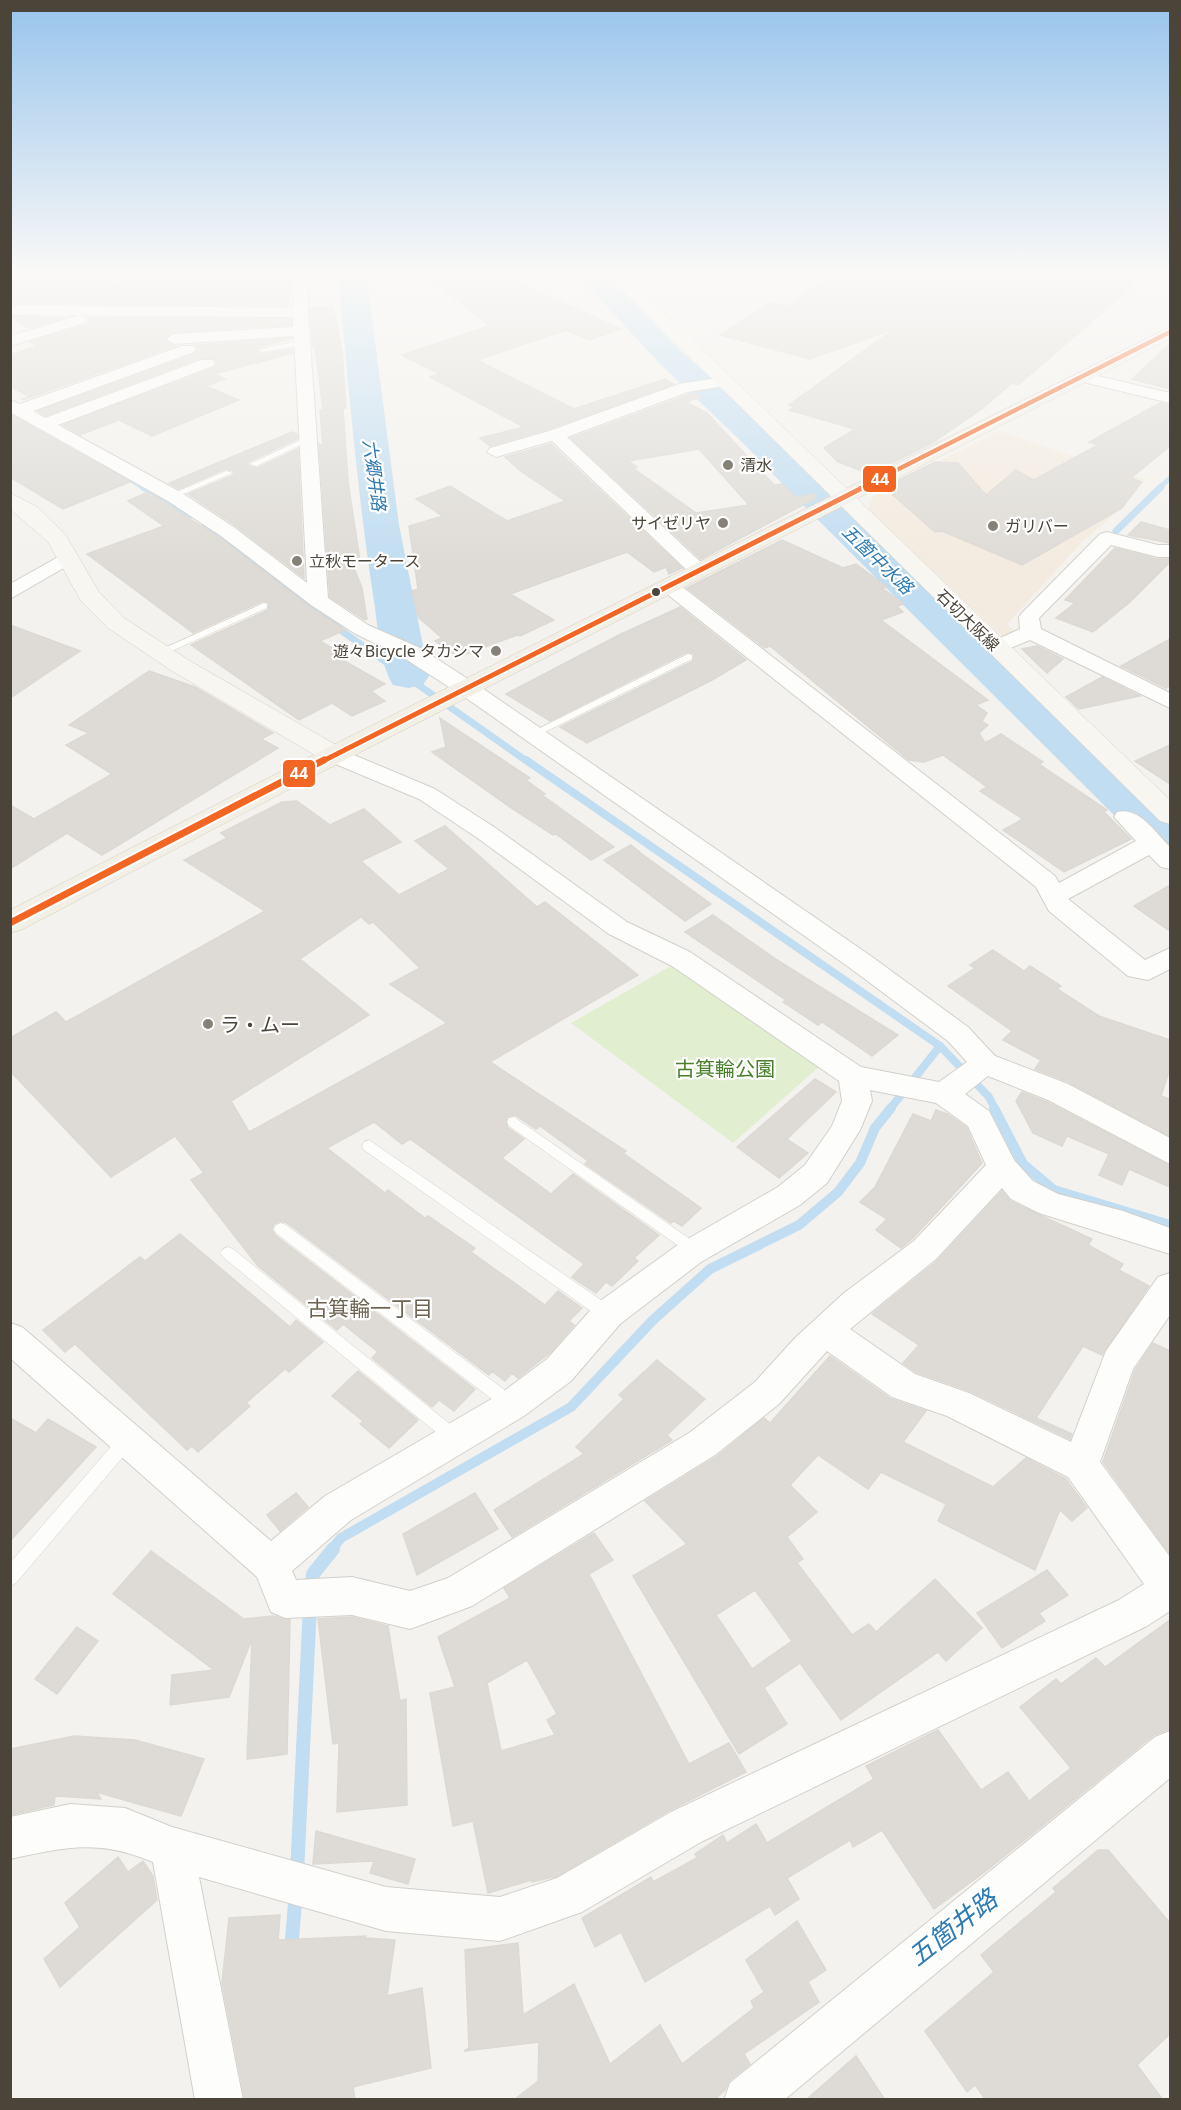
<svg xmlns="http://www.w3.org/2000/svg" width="1181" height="2110" font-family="'Noto Sans','Noto Sans JP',sans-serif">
  <rect width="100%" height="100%" fill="#f4f2ee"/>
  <polygon fill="#f3ebdf" points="999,431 1146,480 1121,509 1082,542 1007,624 1015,633 1004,638 868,510 872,498 885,489"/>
  <polygon fill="#e1eecf" points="671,966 821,1065 733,1143 571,1023"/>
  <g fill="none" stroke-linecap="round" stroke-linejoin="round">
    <g stroke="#c0ddf1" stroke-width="5">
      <polyline points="102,463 145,488"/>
      <polyline points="1159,488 1170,478"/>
    </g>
    <g stroke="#c0ddf1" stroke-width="7">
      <polyline points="143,487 191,515"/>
      <polyline points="205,524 346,634 528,762"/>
      <polyline points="1116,531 1161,487"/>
    </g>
    <g stroke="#c0ddf1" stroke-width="8">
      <polyline points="526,760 940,1046 989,1097 995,1109"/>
      <polyline points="890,1109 940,1046"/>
    </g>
    <g stroke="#c0ddf1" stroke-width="10">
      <polyline points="994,1108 1023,1164 1054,1190 1170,1225"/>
      <polyline points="331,1550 341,1538 571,1407 653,1320 710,1269 799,1225 838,1192 860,1163 875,1128 891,1108"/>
    </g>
    <g stroke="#c0ddf1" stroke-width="14">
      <polyline points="311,1591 313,1574 333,1549"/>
      <polyline points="297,1873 310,1605"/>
      <polyline points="291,1950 296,1892"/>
    </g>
    <g fill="#c0ddf1" fill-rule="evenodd">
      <path d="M 338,272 L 366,272 L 399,525 L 429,676 L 423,685 L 408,688 L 393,685 C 379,663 378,626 374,601 C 357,492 348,382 338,272 Z"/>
      <polygon points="575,272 604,272 681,351 767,429 827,491 1170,818 1170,859 1153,854 803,505 743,443 659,363"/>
    </g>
  </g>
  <g fill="#dedbd6" stroke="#dcd9d4" stroke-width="1.5" fill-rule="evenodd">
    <polygon points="18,272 75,272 80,278 87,272 115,272 111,283 113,286 119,285 127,272 292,272 292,275 238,275 234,280 291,283 289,289 291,293 287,306 10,303 10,284"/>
    <polygon points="423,272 494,272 621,329 589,340 566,330 477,360 574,409 665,379 674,384 548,429 490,446 480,438 524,427 430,377 440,374 402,355 489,326"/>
    <polygon points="835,272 1144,272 1125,293 1018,385 1012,383 983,408 932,443 870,474 838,462 824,448 855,429 789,410 794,407 789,405 894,329 810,359 720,335 771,302 787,306"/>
    <polygon points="333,307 342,351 346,408 323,409 315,347 313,347 310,308"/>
    <polygon points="10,317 63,318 28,328"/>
    <polygon points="89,318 291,319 291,325 174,332 164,340 175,346 23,400 22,399 30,397 10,386 10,355 37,346 30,342 86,325 90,322"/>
    <polygon points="292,338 258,348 256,351 262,354 292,349 293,353 214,374 225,379 206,386 239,400 152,436 119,420 80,435 63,425 214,368 217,364 215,359 200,358 45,416 38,411 195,354 198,350 196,345"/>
    <polygon points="1170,344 1170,389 1132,379"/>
    <path d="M 693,393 L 701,397 L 686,402 L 707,413 L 774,485 L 782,484 L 796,497 L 815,494 L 816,498 L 701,559 L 571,438 ZM 699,449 L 749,505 L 696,513 L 633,468 L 637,467 L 628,461 Z"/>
    <polygon points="1160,403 1170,405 1170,446 1131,478 1141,482 1122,508 1022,565 942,531 935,532 884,487 935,462 958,463 986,495 1016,470 1034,480 1098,445 1089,442"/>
    <polygon points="343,409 348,482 360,560 351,561 362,588 367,619 365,620 330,597 319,444 323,446 320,410"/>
    <polygon points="10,416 12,415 130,482 63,509 10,477"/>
    <polygon points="292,432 297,434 297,439 248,462 247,465 257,468 298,449 304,578 236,526 188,494 234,475 234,471 225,469 179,489 169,483"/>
    <polygon points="551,444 682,568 669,574 666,567 654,572 627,552 510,594 554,620 520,636 517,635 458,657 435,641 442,638 418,617 412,591 418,589 409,526 443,516 416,499 450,486 507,521 565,501 522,472 505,457"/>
    <polygon points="148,492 220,538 310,607 345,630 320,641 337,651 332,654 385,684 371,691 385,701 352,716 332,703 299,720 191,645 268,610 269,603 263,601 193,633 87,554 164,526 128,501"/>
    <polygon points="1141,522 1170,530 1170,543 1128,535"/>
    <polygon points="782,540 843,568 856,564 887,587 882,588 904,604 897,606 903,612 881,620 988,700 976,705 987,713 982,721 988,725 979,733 985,743 1001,734 1043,762 1039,764 1107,810 1104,812 1131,839 1064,872 1003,830 1023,819 980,791 987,787 943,755 924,762 909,760 770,646 765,648 687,588"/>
    <polygon points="1115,548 1157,559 1170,559 1170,562 1130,602 1093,632 1056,618 1075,603 1065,600"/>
    <polygon points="680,607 746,660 712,680 587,743 560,727 693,661 694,654 687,652 550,721 506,694 619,635"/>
    <polygon points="10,625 80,651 10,698"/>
    <polygon points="1170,639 1170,685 1166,688 1121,666"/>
    <polygon points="1037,646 1063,659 1047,673 1022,649"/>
    <polygon points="149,671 195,687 273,733 261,739 278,748 102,855 67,833 10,869 10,805 34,819 112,774 66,745 89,733 69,725"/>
    <polygon points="1102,677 1140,696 1079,709 1066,697"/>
    <polygon points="440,718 530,778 526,780 545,794 542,795 614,847 591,860 556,834 553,835 514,810 432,752 446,747"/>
    <polygon points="1170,745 1170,784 1135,761"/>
    <path d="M 297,801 L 330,825 L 364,809 L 401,842 L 361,861 L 399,895 L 449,869 L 415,841 L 445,826 L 537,907 L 545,902 L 638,975 L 490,1062 L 626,1151 L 623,1153 L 701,1208 L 682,1226 L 674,1221 L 671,1223 L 585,1164 L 588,1161 L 540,1126 L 536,1129 L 515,1115 L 507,1117 L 507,1127 L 524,1139 L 502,1158 L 551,1194 L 573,1174 L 659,1235 L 634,1258 L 638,1261 L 612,1286 L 606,1282 L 596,1293 L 572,1277 L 584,1264 L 410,1139 L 402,1144 L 374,1122 L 327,1148 L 385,1193 L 388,1190 L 425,1218 L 428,1216 L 475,1248 L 471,1252 L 545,1305 L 558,1291 L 582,1308 L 569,1321 L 574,1325 L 551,1352 L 518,1378 L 512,1373 L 505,1381 L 492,1371 L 489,1375 L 287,1223 L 280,1221 L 274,1224 L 272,1230 L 275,1235 L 475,1389 L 454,1411 L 439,1400 L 432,1407 L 372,1358 L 378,1352 L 343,1324 L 337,1330 L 258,1266 L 191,1180 L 204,1173 L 175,1136 L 111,1177 L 10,1071 L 10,1038 L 56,1012 L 66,1022 L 265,911 L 184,860 L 227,838 L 221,833 L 282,802 ZM 361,917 L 369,924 L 373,922 L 420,968 L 390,984 L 447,1023 L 249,1132 L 231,1101 L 369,1015 L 300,959 Z"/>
    <polygon points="631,845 642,854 711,904 685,921 604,860"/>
    <polygon points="1170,885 1170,931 1134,906"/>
    <polygon points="713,915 777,960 898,1035 872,1056 822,1022 818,1025 783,1002 786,1000 685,932"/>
    <polygon points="993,950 1024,971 1030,966 1061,986 1057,989 1099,1016 1170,1040 1170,1069 1161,1096 1170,1099 1170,1136 1069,1082 1035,1069 1041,1060 1003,1040 1012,1031 948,986 975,968 970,965"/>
    <polygon points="815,1079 836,1092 787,1139 808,1153 779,1178 737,1147"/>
    <polygon points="1022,1092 1047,1102 1170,1166 1170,1187 1129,1169 1122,1185 1099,1175 1109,1154 1067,1136 1062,1146 1033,1133 1016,1101"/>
    <polygon points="936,1110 947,1114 966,1127 982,1163 912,1239 901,1248 876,1230 887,1219 860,1202 875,1187 913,1114 931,1121"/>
    <polygon points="1002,1191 1010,1201 1092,1239 1088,1245 1123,1264 1119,1270 1149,1286 1102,1355 1083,1346 1036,1418 1072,1434 1070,1439 970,1391 916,1372 903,1363 919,1345 872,1314 937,1261"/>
    <polygon points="180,1234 290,1327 296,1320 323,1342 289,1372 285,1369 246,1403 250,1406 198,1452 192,1446 187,1450 75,1344 65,1352 43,1330 140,1257 145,1261"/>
    <polygon points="1153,1343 1170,1351 1170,1554 1103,1462 1135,1370"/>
    <path d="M 830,1356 L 891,1399 L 926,1411 L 903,1442 L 993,1487 L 1026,1458 L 1066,1479 L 1087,1508 L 1072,1521 L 1060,1510 L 1035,1570 L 938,1521 L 946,1504 L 881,1472 L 868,1489 L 818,1455 L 790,1485 L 817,1512 L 787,1537 L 803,1559 L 797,1563 L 852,1635 L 869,1624 L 876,1632 L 935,1579 L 982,1628 L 946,1661 L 938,1652 L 841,1720 L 800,1663 L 764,1688 L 787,1724 L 739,1754 L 633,1576 L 687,1544 L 645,1501 L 716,1457 L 764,1418 L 770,1423 ZM 755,1590 L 792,1641 L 752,1669 L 716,1615 Z"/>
    <polygon points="657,1360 705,1399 667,1435 672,1440 512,1537 494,1510 584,1454 576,1447 624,1399 619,1395"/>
    <polygon points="358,1371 418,1420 389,1448 360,1424 363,1421 332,1396"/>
    <polygon points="10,1418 36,1433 48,1419 96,1447 10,1541"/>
    <polygon points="296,1493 308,1507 280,1531 267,1515"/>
    <polygon points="475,1493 498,1529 417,1575 403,1534"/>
    <path d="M 594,1533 L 613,1560 L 589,1574 L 689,1764 L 729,1743 L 746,1772 L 670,1810 L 557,1876 L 532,1882 L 532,1880 L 488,1893 L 473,1821 L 453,1826 L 430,1693 L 455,1687 L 438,1637 L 510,1598 L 504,1588 ZM 527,1660 L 557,1714 L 547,1720 L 555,1735 L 501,1751 L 487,1683 Z"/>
    <polygon points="151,1551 244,1619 273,1616 290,1620 287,1754 247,1759 252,1639 229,1697 170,1705 172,1675 214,1670 113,1594"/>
    <polygon points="1047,1570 1068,1595 1039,1613 1045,1621 1002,1648 977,1613"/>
    <polygon points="352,1617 388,1626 400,1701 406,1699 407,1805 337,1812 339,1743 333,1744 318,1619"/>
    <polygon points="1170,1620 1170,1729 1154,1735 986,1871 934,1909 882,1830 853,1847 850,1840 787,1878 799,1899 775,1915 770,1906 645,1982 621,1932 595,1947 582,1918 651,1877 653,1882 697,1858 695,1854 723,1835 727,1843 756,1824 767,1843 874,1779 866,1766 938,1730 981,1790 1008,1772 1029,1801 1071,1768 1020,1707 1056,1679 1061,1684 1096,1658 1105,1667"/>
    <polygon points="77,1627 98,1641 57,1694 35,1679"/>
    <polygon points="74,1736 135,1740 204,1759 181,1816 96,1792 101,1799 55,1796 54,1805 10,1815 10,1749"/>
    <polygon points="316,1831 415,1859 408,1884 370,1873 374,1861 313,1864"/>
    <polygon points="1098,1850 1108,1850 1170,1923 1170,2034 1137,2065 1163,2100 986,2100 975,2085 967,2092 925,2031 994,1972 981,1955 1056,1892 1053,1888"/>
    <polygon points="118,1857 128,1872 143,1861 153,1876 157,1900 60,1987 44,1959 80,1927 65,1903"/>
    <polygon points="280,1915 278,1940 366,1936 365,1938 395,1940 387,1996 422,1988 431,2068 353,2087 355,2100 245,2100 222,1983 229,1918"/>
    <polygon points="797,1921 826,1970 808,1982 819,2002 744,2054 750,2064 729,2081 725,2090 714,2100 514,2100 538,2081 539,2042 464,2051 469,2048 465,1950 518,1943 523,2015 574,1984 610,2064 660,2025 682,2064 754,2008 751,2001 764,1992 746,1960"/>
    <polygon points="856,2056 885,2100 806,2100"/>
  </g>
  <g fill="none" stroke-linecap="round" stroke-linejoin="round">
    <g stroke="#d2d0cb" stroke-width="1">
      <g id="lane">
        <polygon points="78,272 85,272 80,276 77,274"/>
        <polygon points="118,272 125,272 117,284 113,284"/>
        <polygon points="238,277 301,277 304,279 301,281 236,280"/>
        <polygon points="302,340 305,340 305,344 262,352 258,350"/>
        <polygon points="305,438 312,440 256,466 249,464"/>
        <polygon points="226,471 233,473 176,497 169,495"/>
        <polygon points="264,603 267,604 267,608 165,654 157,654 156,652"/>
        <polygon points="688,654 692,655 692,659 537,736 529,736 528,734"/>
        <polygon points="514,1117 700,1246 703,1250 700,1254 695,1256 690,1254 509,1126 507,1122 509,1118"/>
        <polygon points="369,1140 614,1309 616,1314 614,1319 608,1321 602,1319 364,1150 362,1146 364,1142"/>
        <polygon points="281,1223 286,1225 518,1400 520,1405 518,1410 512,1412 506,1410 276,1233 274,1229 276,1225"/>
        <polygon points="228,1247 233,1249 461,1433 463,1438 461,1443 455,1446 449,1443 223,1257 220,1253 223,1249"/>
        <polygon points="127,1432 133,1435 135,1440 133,1445 16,1583 10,1586 10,1563 121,1435"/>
      </g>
    </g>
    <g stroke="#d2d0cb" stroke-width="2">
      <g id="street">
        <path d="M 294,272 L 308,272 L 308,313 L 328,598 L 368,625 L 420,648 L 485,690 L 868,954 L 968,1027 L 995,1056 L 1068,1084 L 1170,1138 L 1170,1164 L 1048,1100 L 988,1076 L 965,1094 L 989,1111 L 1014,1160 L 1033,1181 L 1058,1194 L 1123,1211 L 1170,1228 L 1170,1254 L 1039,1213 L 1011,1199 L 1002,1188 L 936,1259 L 850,1329 L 915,1374 L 969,1393 L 1071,1442 L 1106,1351 L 1158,1277 L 1170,1273 L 1170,1315 L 1133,1369 L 1100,1462 L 1170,1557 L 1170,1611 L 1147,1626 L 701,1842 L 582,1912 L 500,1941 L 386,1931 L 199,1877 L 243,2100 L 195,2100 L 153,1862 C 98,1839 66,1847 10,1859 L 10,1817 L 70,1804 L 125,1808 L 172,1827 L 386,1887 L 500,1897 L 557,1878 L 671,1812 L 1119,1600 L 1144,1584 L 1068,1477 L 947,1416 L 892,1397 L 827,1351 L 779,1404 L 715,1455 L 472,1606 L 410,1629 L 352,1615 L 285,1618 L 271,1612 L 257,1577 L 10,1358 L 10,1323 L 22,1327 L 271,1541 L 325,1496 L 500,1394 L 547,1359 L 596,1304 L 679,1244 L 778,1187 L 805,1165 L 832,1126 L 842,1101 L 839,1081 L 672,966 L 609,934 L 476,837 L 419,799 L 326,760 L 322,755 L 326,750 L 342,750 L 435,789 L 494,827 L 627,922 L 690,952 L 861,1067 L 939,1082 L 967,1062 L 948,1041 L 850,968 L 469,700 L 404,658 L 354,633 L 311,605 L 221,536 L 168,501 L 10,412 L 10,400 L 20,404 L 182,346 L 194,346 L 196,349 L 194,352 L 33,411 L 45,418 L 201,360 L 213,360 L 215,363 L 213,366 L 58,425 L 182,493 L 235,528 L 307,583 L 294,336 L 174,344 L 166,339 L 174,334 L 293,327 L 293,317 L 10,315 L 10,305 L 293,308 ZM 870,1090 L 936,1103 L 968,1126 L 986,1165 L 914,1241 L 844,1293 L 795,1338 L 755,1382 L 689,1433 L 448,1578 L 410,1591 L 352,1577 L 296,1580 L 292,1571 L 351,1520 L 524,1416 L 571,1381 L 620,1324 L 701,1262 L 800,1205 L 827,1183 L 860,1130 L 872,1101 Z"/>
        <polygon points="80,315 85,317 88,320 85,323 10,346 10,336"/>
        <polygon points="1081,372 1170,393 1170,403 1075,380 1073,377"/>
        <polygon points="724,377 732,382 730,385 688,392 567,437 706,567 709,571 706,575 692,575 552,441 496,457 487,452 490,448 549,431 679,384"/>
        <polygon points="1107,532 1158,545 1170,545 1170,557 1158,557 1111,545 1039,618 1041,629 1170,693 1170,708 1030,640 1003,651 989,651 985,647 989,643 1020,629 1019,617 1022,613 1100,534"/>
        <polygon points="67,552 77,558 74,562 10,599 10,584"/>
        <path d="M 669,580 L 676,582 L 1055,876 L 1059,883 L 1136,841 L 1114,817 L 1117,812 C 1139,806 1156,833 1170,847 L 1170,869 L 1161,867 L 1149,855 L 1068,899 L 1145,960 L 1170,948 L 1170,969 L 1148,980 L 1128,976 L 1049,911 L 1036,887 L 662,590 L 659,586 L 662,582 Z"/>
        <polygon points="1170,1731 1170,1778 784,2100 724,2100 730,2083 1155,1737"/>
      </g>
    </g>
    <g stroke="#d3cfc5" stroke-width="1">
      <g id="secondary">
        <polygon points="604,272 622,272 1170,800 1170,824 1160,821"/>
        <polygon points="10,493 36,506 65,534 99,592 124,618 190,661 343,749 347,755 343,761 334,763 325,761 172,671 108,628 81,601 48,542 10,509"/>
      </g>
    </g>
    <g stroke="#d6cebb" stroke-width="1">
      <polygon id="primary" points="1170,327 1170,339 343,761 21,930 10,933 10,910 325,749"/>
    </g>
    <use href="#lane" fill="#fdfdfc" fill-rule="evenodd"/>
    <use href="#street" fill="#fdfdfc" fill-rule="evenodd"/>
    <use href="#secondary" fill="#f7f6f1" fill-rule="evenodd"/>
    <use href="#primary" fill="#f2efe6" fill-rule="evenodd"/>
    <g stroke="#fff" stroke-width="7">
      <polyline id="bus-1-far2" points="861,488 1170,332"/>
    </g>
    <g stroke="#fff" stroke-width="8">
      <polyline id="bus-1-far1" points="321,762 864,487"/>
    </g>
    <g stroke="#fff" stroke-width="11">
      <polyline id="bus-1" points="10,923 324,760"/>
    </g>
    <use href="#bus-1-far2" stroke="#f26522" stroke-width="4.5"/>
    <use href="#bus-1-far1" stroke="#f26522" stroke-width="5"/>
    <use href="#bus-1" stroke="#f26522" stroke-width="7"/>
  </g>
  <linearGradient id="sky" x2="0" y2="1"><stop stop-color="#98c4ec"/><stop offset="0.48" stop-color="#faf9f7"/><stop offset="1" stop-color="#faf9f7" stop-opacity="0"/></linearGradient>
  <rect width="1181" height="568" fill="url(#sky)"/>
  <g fill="#868178" stroke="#fff" stroke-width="2">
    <circle cx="728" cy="465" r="6"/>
    <circle cx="723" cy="523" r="6"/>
    <circle cx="993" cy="526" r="6"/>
    <circle cx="297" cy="561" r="6"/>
    <circle cx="496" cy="651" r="6"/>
    <circle cx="208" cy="1024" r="6"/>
  </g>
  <circle fill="#4b4439" stroke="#fff" stroke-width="2" cx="656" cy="592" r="5"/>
  <g text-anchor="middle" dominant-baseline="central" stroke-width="4.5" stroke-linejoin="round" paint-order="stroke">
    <g font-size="16" fill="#4b4439" stroke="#fff" text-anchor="start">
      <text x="740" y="465">清水</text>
      <text x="711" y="523" text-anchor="end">サイゼリヤ</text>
      <text x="1005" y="526">ガリバー</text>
      <text x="309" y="561">立秋モータース</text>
      <text x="484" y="651" text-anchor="end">遊々Bicycle タカシマ</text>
    </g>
    <g font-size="16" fill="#4b4439" stroke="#fff">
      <text transform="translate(968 620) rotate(44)">石切大阪線</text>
    </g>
    <g font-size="18" font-style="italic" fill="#2e7ab2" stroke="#fff">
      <text transform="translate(375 475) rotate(82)">六郷井路</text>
      <text transform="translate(878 559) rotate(44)">五箇中水路</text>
    </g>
    <g font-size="20" fill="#4b4439" stroke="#fff" text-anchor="start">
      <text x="220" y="1024">ラ・ムー</text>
    </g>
    <g font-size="20" fill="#4a7f2a" stroke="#fff">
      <text x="725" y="1068">古箕輪公園</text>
    </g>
    <g font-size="21" fill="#6e6250" stroke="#fff">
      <text x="370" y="1308">古箕輪一丁目</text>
    </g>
    <g font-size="26" font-style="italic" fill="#2e7ab2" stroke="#fff">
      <text transform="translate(952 1927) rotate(-38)">五箇井路</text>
    </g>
  </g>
  <g stroke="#fff" stroke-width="2">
    <rect x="862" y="465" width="35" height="28" rx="6" fill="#f26522"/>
    <rect x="282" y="759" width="34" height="29" rx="6" fill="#f26522"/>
  </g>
  <g font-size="16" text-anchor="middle" font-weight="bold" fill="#fff">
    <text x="880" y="485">44</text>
    <text x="299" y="779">44</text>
  </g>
  <rect width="1181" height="2110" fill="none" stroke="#4b4439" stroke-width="24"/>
</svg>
